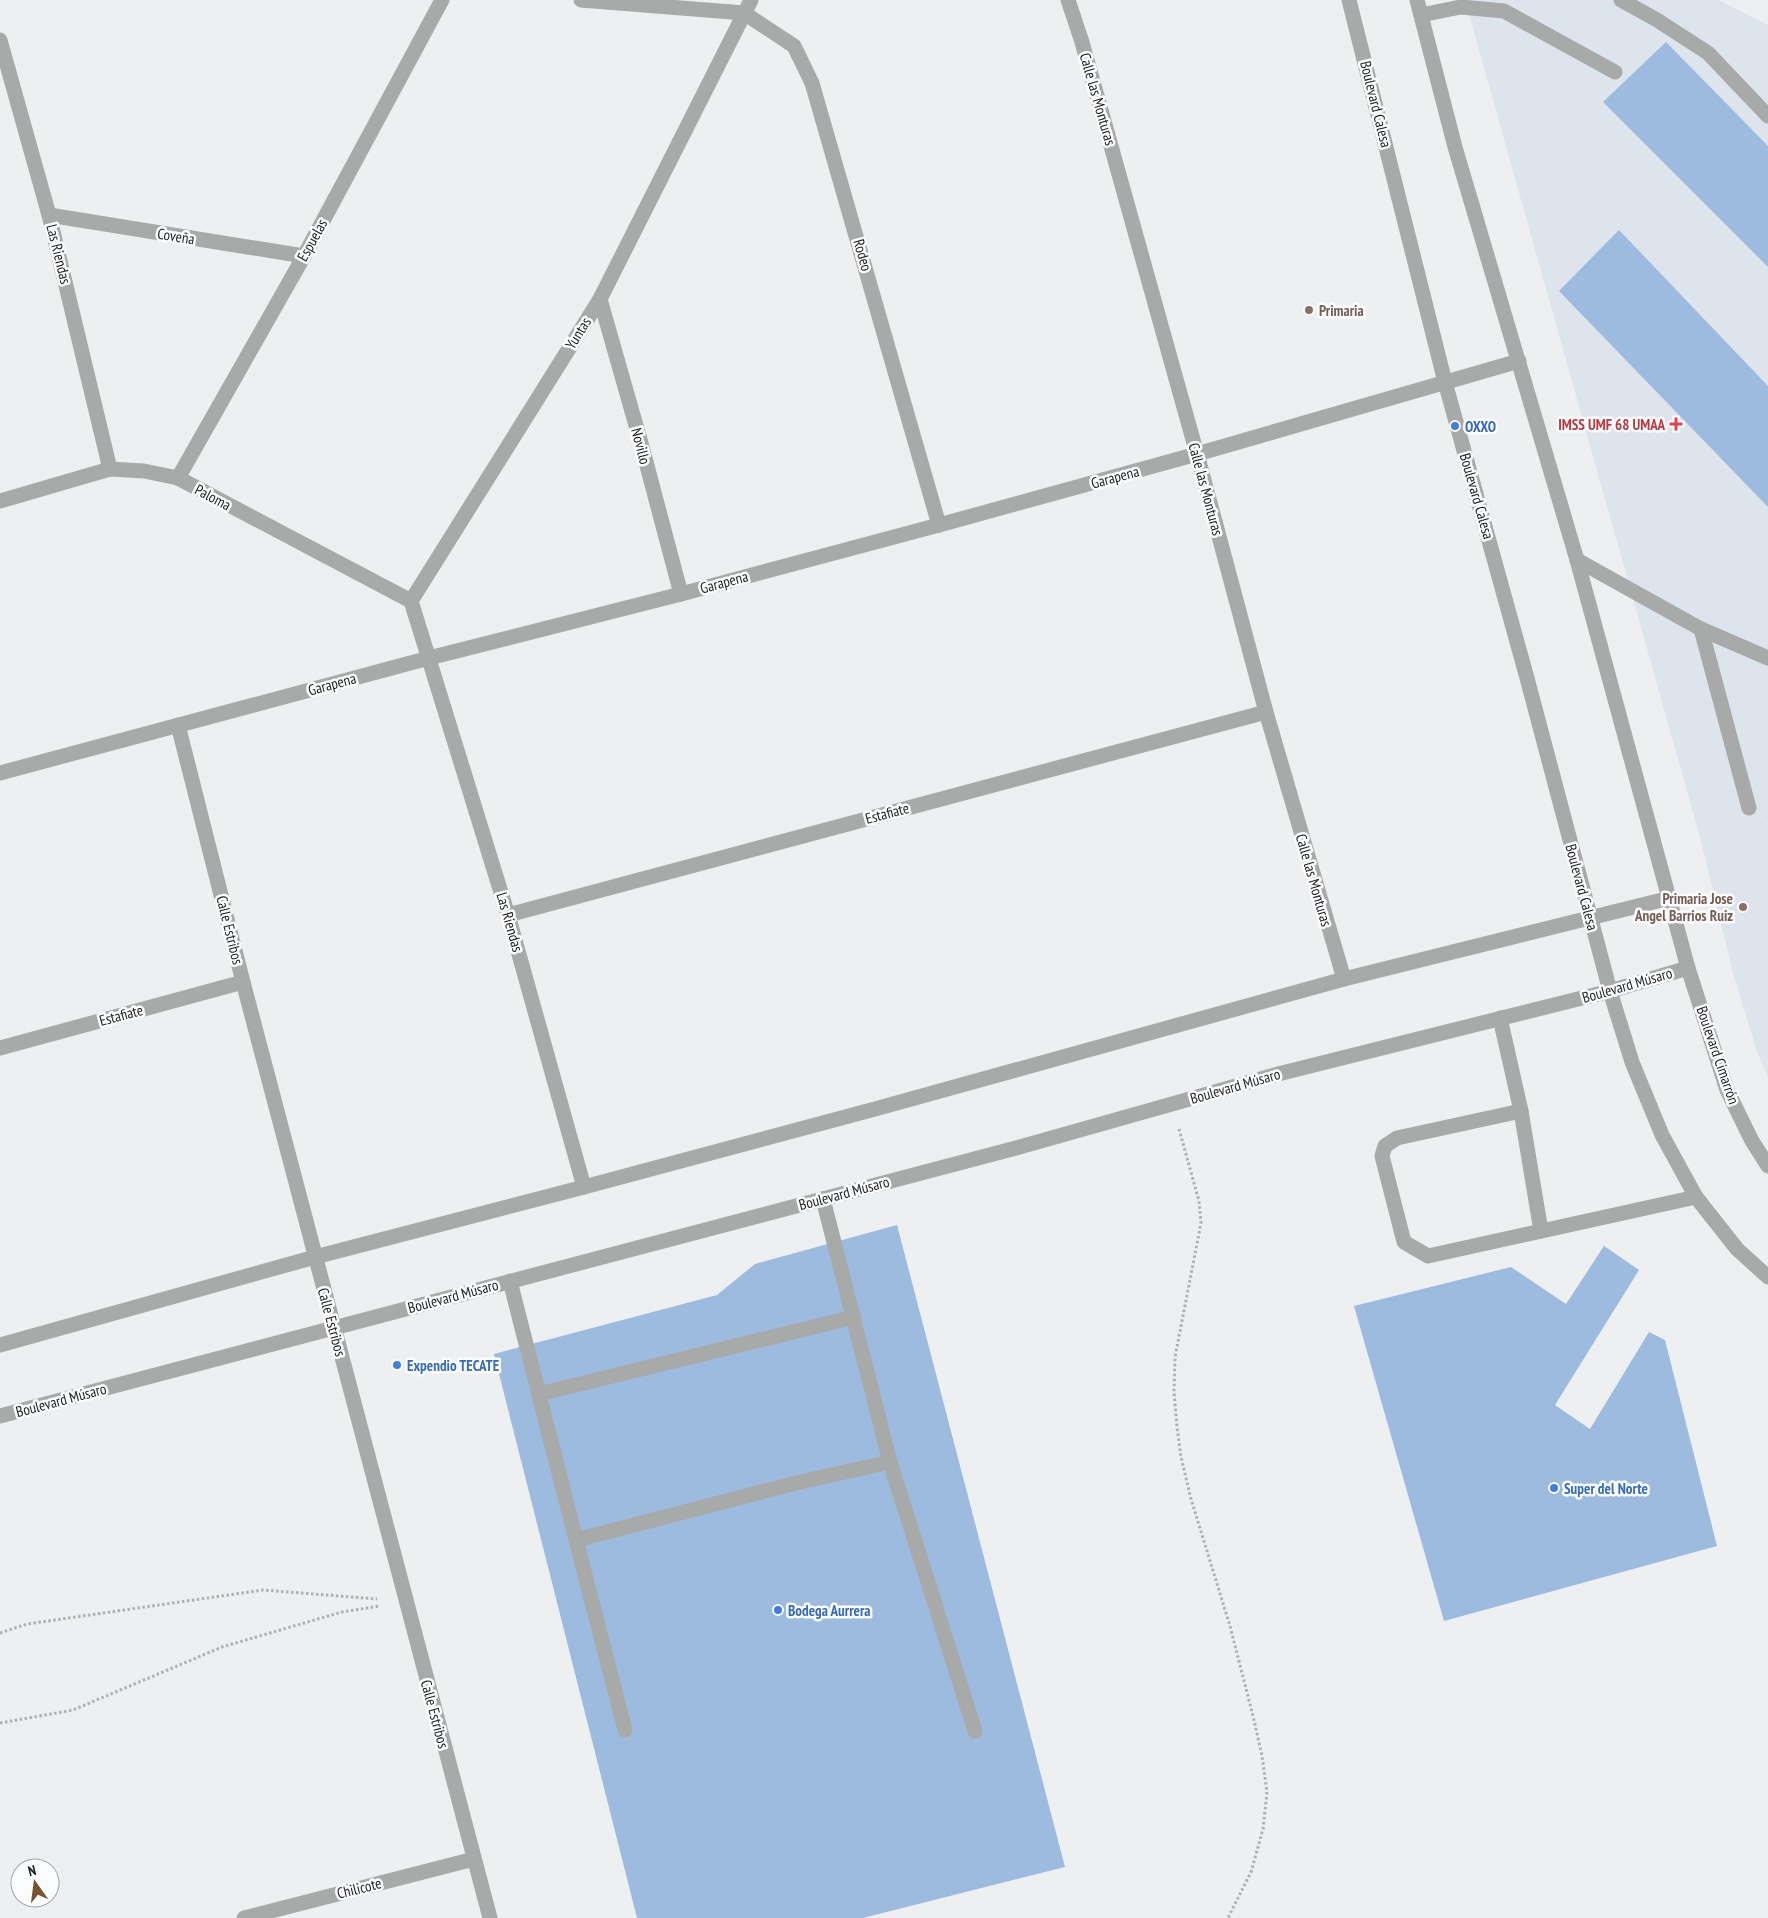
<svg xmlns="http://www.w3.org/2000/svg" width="1768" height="1918" font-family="'PT Sans Narrow',sans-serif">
  <rect width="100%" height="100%" fill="#eeeff0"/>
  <polygon fill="#dee4eb" points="1465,0 1719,0 1768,25 1768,822 1766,823 1768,824 1768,1076 1757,1052 1733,973 1701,841"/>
  <g fill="#9cbbdf">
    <polygon points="1666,42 1768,146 1768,267 1603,102"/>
    <polygon points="1619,230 1768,386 1768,507 1559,291"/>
    <polygon points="897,1225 1065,1867 863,1918 637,1918 494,1354 717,1295 755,1264"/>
    <polygon points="1604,1246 1639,1270 1555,1405 1590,1429 1649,1332 1665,1340 1717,1546 1444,1621 1354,1306 1511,1267 1566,1304"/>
  </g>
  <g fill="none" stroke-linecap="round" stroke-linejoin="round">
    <g stroke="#afb0b0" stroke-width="3" stroke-dasharray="2.5 2.5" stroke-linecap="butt">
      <polyline points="1179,1129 1199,1201 1201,1223 1175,1357 1174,1392 1177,1427 1181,1457 1191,1499 1230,1626 1254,1720 1262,1756 1267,1792 1263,1829 1251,1872 1228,1918"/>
      <polyline points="0,1633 27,1624 263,1590 377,1599"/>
      <polyline points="0,1723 73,1710 222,1647 342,1612 380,1606"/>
    </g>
    <g stroke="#a8a9a9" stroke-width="15">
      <polyline points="1621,0 1657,20 1708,53 1768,116"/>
      <polyline points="1421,15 1461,7 1504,11 1615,72"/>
      <polyline points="1577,560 1701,629 1749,808"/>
      <polyline points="1701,629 1768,658"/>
      <polyline points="1500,1018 1521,1111 1541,1231"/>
      <polyline points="1521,1111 1397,1138 1385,1146 1382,1156 1404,1242 1428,1256 1696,1197"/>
      <polyline points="510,1281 576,1540 804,1481 890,1462 823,1199"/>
      <polyline points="539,1394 854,1317"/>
      <polyline points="890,1462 975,1731"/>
      <polyline points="576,1540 625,1730"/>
    </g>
    <g stroke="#a8a9a9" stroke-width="15">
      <polyline points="581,0 744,13 794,46 812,83 939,525"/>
      <polyline points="1068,0 1082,42 1197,454 1266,712 1344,979"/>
      <polyline points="0,40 49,215 110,469"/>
      <polyline points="49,215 304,256"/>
      <polyline points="600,299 641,443 681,594"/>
      <polyline points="178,478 304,256 442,0"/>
      <polyline points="0,501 110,469 144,471 178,478 411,601"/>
      <polyline points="178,725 243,982 490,1918"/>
      <polyline points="0,773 429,658 681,594 939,525 1197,454 1519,361"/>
      <polyline points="508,915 1266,712"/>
      <polyline points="0,1048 243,982"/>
      <polyline points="584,1187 508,915 411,601 600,299 751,0"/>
      <polyline points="244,1918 474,1859"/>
    </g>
    <g stroke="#a8a9a9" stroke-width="15">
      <polyline points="1349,0 1445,382 1527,678 1610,991 1632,1062 1662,1135 1696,1197 1737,1249 1768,1277"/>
      <polyline points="1417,0 1455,147 1577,560 1688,968 1727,1090 1752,1141 1768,1166"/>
      <polyline points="0,1345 315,1257 584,1187 875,1109 1344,979 1670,898"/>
      <polyline points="0,1416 1016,1148 1278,1074 1610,991 1688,968"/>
    </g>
  </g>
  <g fill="#8d6e63" stroke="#fbfcfd" stroke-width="2">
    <circle cx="1309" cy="310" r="5"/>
    <circle cx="1743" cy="907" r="5"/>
  </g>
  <path fill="#e0444e" stroke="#fbfcfd" stroke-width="2" d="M1673.5 416.5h5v5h5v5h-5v5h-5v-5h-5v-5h5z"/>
  <g fill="#3f7fe0" stroke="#fbfcfd" stroke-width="2">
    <circle cx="1455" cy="426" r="5"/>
    <circle cx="397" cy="1365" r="5"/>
    <circle cx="1554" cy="1488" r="5"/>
    <circle cx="778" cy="1610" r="5"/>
  </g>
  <g text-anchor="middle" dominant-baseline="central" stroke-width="5" stroke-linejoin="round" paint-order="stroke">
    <g font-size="15" fill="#1f1f1f" stroke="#fbfcfd">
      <text transform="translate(1098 99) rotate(74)">Calle las Monturas</text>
      <text transform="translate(1376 104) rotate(76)">Boulevard Calesa</text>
      <text transform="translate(176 236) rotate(9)">Coveña</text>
      <text transform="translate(312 240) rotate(-61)">Espuelas</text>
      <text transform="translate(59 254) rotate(76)">Las Riendas</text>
      <text transform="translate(863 255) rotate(74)">Rodeo</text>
      <text transform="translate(578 333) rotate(-58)">Yuntas</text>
      <text transform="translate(641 446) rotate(75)">Novillo</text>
      <text transform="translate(1115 477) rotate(-15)">Garapena</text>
      <text transform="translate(1206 489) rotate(75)">Calle las Monturas</text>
      <text transform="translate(1477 496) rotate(74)">Boulevard Calesa</text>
      <text transform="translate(213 497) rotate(28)">Paloma</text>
      <text transform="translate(724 582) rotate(-15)">Garapena</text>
      <text transform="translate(332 684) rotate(-15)">Garapena</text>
      <text transform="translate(887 813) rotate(-15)">Estafiate</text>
      <text transform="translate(1314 880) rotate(74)">Calle las Monturas</text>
      <text transform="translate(1582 887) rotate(75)">Boulevard Calesa</text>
      <text transform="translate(510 922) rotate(74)">Las Riendas</text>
      <text transform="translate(230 930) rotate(76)">Calle Estribos</text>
      <text transform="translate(1627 985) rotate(-16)">Boulevard Músaro</text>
      <text transform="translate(121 1015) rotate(-15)">Estafiate</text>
      <text transform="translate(1718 1055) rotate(71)">Boulevard Cimarrón</text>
      <text transform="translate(1235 1086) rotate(-16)">Boulevard Músaro</text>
      <text transform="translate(844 1193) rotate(-15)">Boulevard Músaro</text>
      <text transform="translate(453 1296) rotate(-15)">Boulevard Músaro</text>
      <text transform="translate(332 1322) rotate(75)">Calle Estribos</text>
      <text transform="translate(61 1400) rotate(-15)">Boulevard Músaro</text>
      <text transform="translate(435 1714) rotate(75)">Calle Estribos</text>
      <text transform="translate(359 1888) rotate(-14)">Chilicote</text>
    </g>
    <g font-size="15" font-weight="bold" fill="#785e54" stroke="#fbfcfd" text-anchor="start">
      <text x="1319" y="310">Primaria</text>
      <text x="1733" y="898" text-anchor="end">Primaria Jose<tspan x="1733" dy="17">Angel Barrios Ruiz</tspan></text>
    </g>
    <g font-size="15" font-weight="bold" fill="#be3a42" stroke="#fbfcfd" text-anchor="end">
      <text x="1665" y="424">IMSS UMF 68 UMAA</text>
    </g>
    <g font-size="15" font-weight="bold" fill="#366cbe" stroke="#fbfcfd" text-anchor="start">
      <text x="1465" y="426">OXXO</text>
      <text x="407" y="1365">Expendio TECATE</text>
      <text x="1564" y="1488">Super del Norte</text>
      <text x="788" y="1610">Bodega Aurrera</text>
    </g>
  </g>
  <g transform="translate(35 1883) rotate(346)"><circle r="24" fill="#fbfcfd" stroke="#a3a4a4"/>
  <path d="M0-4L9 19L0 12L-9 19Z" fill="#78552e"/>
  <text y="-8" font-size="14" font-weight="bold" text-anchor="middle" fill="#1f1f1f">N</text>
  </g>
</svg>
